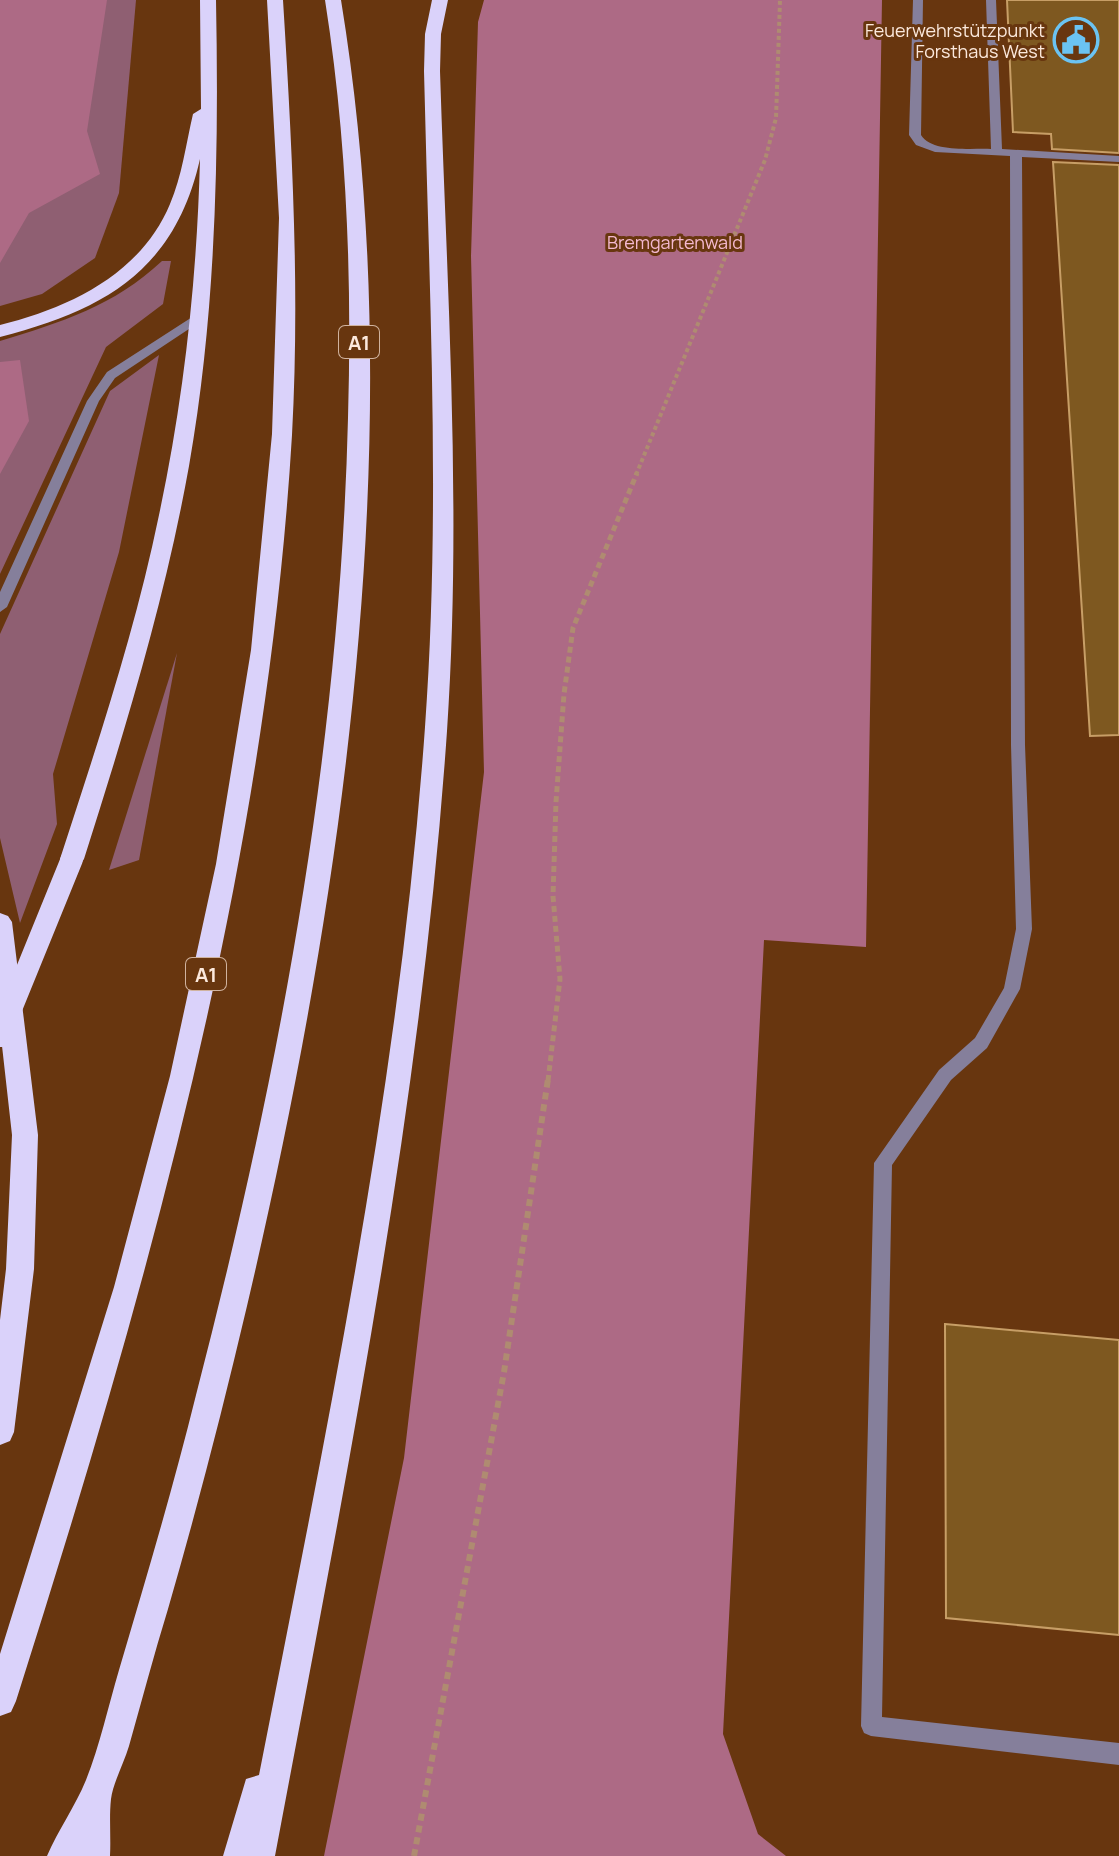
<svg xmlns="http://www.w3.org/2000/svg" width="1119" height="1856" font-family="Manrope,sans-serif">
  <rect width="100%" height="100%" fill="#68360f"/>
  <g fill="#8f5f72">
    <polygon points="0,0 136,0 119,193 95,258 42,294 0,306"/>
    <path d="M 162,261 L 171,261 L 163,304 L 106,347 L 0,574 L 0,341 C 62,322 114,306 162,261 Z"/>
    <polygon points="159,355 119,552 53,774 57,824 20,923 0,838 0,634 110,391"/>
    <polygon points="177,653 139,860 109,870"/>
  </g>
  <g fill="#ad6a85">
    <polygon points="0,0 107,0 87,131 100,174 29,213 0,263"/>
    <polygon points="484,0 882,0 866,947 764,940 723,1734 758,1834 786,1856 324,1856 404,1458 484,772 471,256 478,22"/>
    <polygon points="20,360 29,421 0,474 0,362"/>
  </g>
  <g fill="#7e5820" stroke="#c79e66" stroke-width="2">
    <polygon points="1007,0 1119,0 1119,153 1052,149 1051,134 1013,132"/>
    <polygon points="1053,162 1119,165 1119,735 1090,736"/>
    <polygon points="945,1324 1119,1340 1119,1635 946,1618"/>
  </g>
  <g fill="none" stroke-linecap="round" stroke-linejoin="round">
    <polyline stroke="#af8b71" stroke-width="4" stroke-dasharray="4 3" stroke-linecap="butt" points="636,475 765,160 776,118 780,0"/>
    <polyline stroke="#af8b71" stroke-width="5" stroke-dasharray="6 4" stroke-linecap="butt" points="548,1081 560,979 553,896 556,802 564,694 573,628 637,473"/>
    <polyline stroke="#af8b71" stroke-width="6" stroke-dasharray="7 5" stroke-linecap="butt" points="414,1856 504,1372 548,1079"/>
    <g fill="#857f9b" fill-rule="evenodd">
      <path d="M 913,0 L 923,0 L 921,135 C 932,153 972,148 991,149 L 986,0 L 996,0 L 1002,149 L 1119,156 L 1119,162 L 1022,157 L 1025,745 L 1032,929 L 1020,989 L 987,1048 L 951,1080 L 892,1165 L 882,1717 L 1119,1743 L 1119,1765 L 871,1736 L 864,1733 L 861,1726 L 874,1163 L 939,1070 L 975,1038 L 1004,988 L 1016,929 L 1011,745 L 1010,156 L 935,152 L 916,145 L 909,135 Z"/>
      <polygon points="200,312 204,313 204,319 115,378 99,401 7,607 0,612 0,592 87,401 107,372"/>
    </g>
    <g fill="#dad2fa" fill-rule="evenodd">
      <path d="M 200,0 L 216,0 C 219,156 216,312 189,466 C 165,600 125,730 84,859 L 80,865 L 72,868 L 64,865 L 60,859 C 97,745 135,632 159,515 C 184,398 197,278 200,159 C 175,270 105,310 0,337 L 0,325 C 69,308 141,274 170,204 C 182,176 186,144 193,114 L 201,109 Z"/>
      <path d="M 267,0 L 283,0 C 292,145 300,290 292,435 C 266,870 147,1289 16,1701 L 11,1712 L 0,1716 L 0,1654 L 114,1287 L 170,1076 L 216,864 L 251,650 L 272,434 L 279,218 Z"/>
      <path d="M 325,0 L 341,0 C 411,427 345,889 247,1306 C 223,1408 197,1509 168,1609 C 154,1654 142,1700 129,1746 C 124,1763 113,1783 111,1799 C 109,1817 111,1838 110,1856 L 47,1856 C 58,1830 75,1807 86,1780 C 100,1745 108,1707 119,1670 C 146,1579 173,1488 196,1395 C 279,1075 340,750 348,418 C 352,278 347,139 325,0 Z"/>
      <path d="M 432,0 L 448,0 L 441,34 L 440,71 C 447,291 462,510 447,731 C 421,1110 345,1483 275,1856 L 223,1856 L 246,1779 L 259,1775 C 327,1428 400,1080 425,727 C 441,508 429,290 424,71 L 425,34 Z"/>
      <polygon points="0,913 8,916 12,922 38,1135 34,1269 14,1432 10,1441 0,1445 0,1320 6,1269 12,1135 0,1028"/>
    </g>
    <polyline stroke="#dad2fa" stroke-width="22" points="0,1036 72,859"/>
  </g>
  <defs>
    <g id="civic-ring" transform="scale(2.3)"><circle r="9.5" fill="#68360f" stroke="#6bc3f2" stroke-width="1.5"/><path d="M-.6-6.5H3V-4.5H.6V-3L4-1V1h2V6H-6V1h2V-1L-.6-3ZM-1.2 2.5V6h2.4V2.5Z" fill="#6bc3f2"/></g>
  </defs>
  <g fill-rule="evenodd">
    <use href="#civic-ring" x="1076" y="40"/>
  </g>
  <g text-anchor="middle" dominant-baseline="central" stroke-width="6" stroke-linejoin="round" paint-order="stroke">
    <g font-size="18" fill="#fce9dd" stroke="#68360f" text-anchor="end">
      <text x="1045" y="30">Feuerwehrstützpunkt<tspan x="1045" dy="21">Forsthaus West</tspan></text>
    </g>
    <g font-size="18" fill="#f4b9d0" stroke="#68360f">
      <text x="675" y="242">Bremgartenwald</text>
    </g>
    <g fill="#68360f" stroke="#d0b39f" stroke-width="2">
      <rect x="339" y="326" width="40" height="32" rx="6"/>
      <rect x="186" y="958" width="40" height="32" rx="6"/>
    </g>
    <g font-size="20" font-weight="bold" fill="#fce9dd">
      <text x="359" y="342">A1</text>
      <text x="206" y="974">A1</text>
    </g>
  </g>
</svg>
